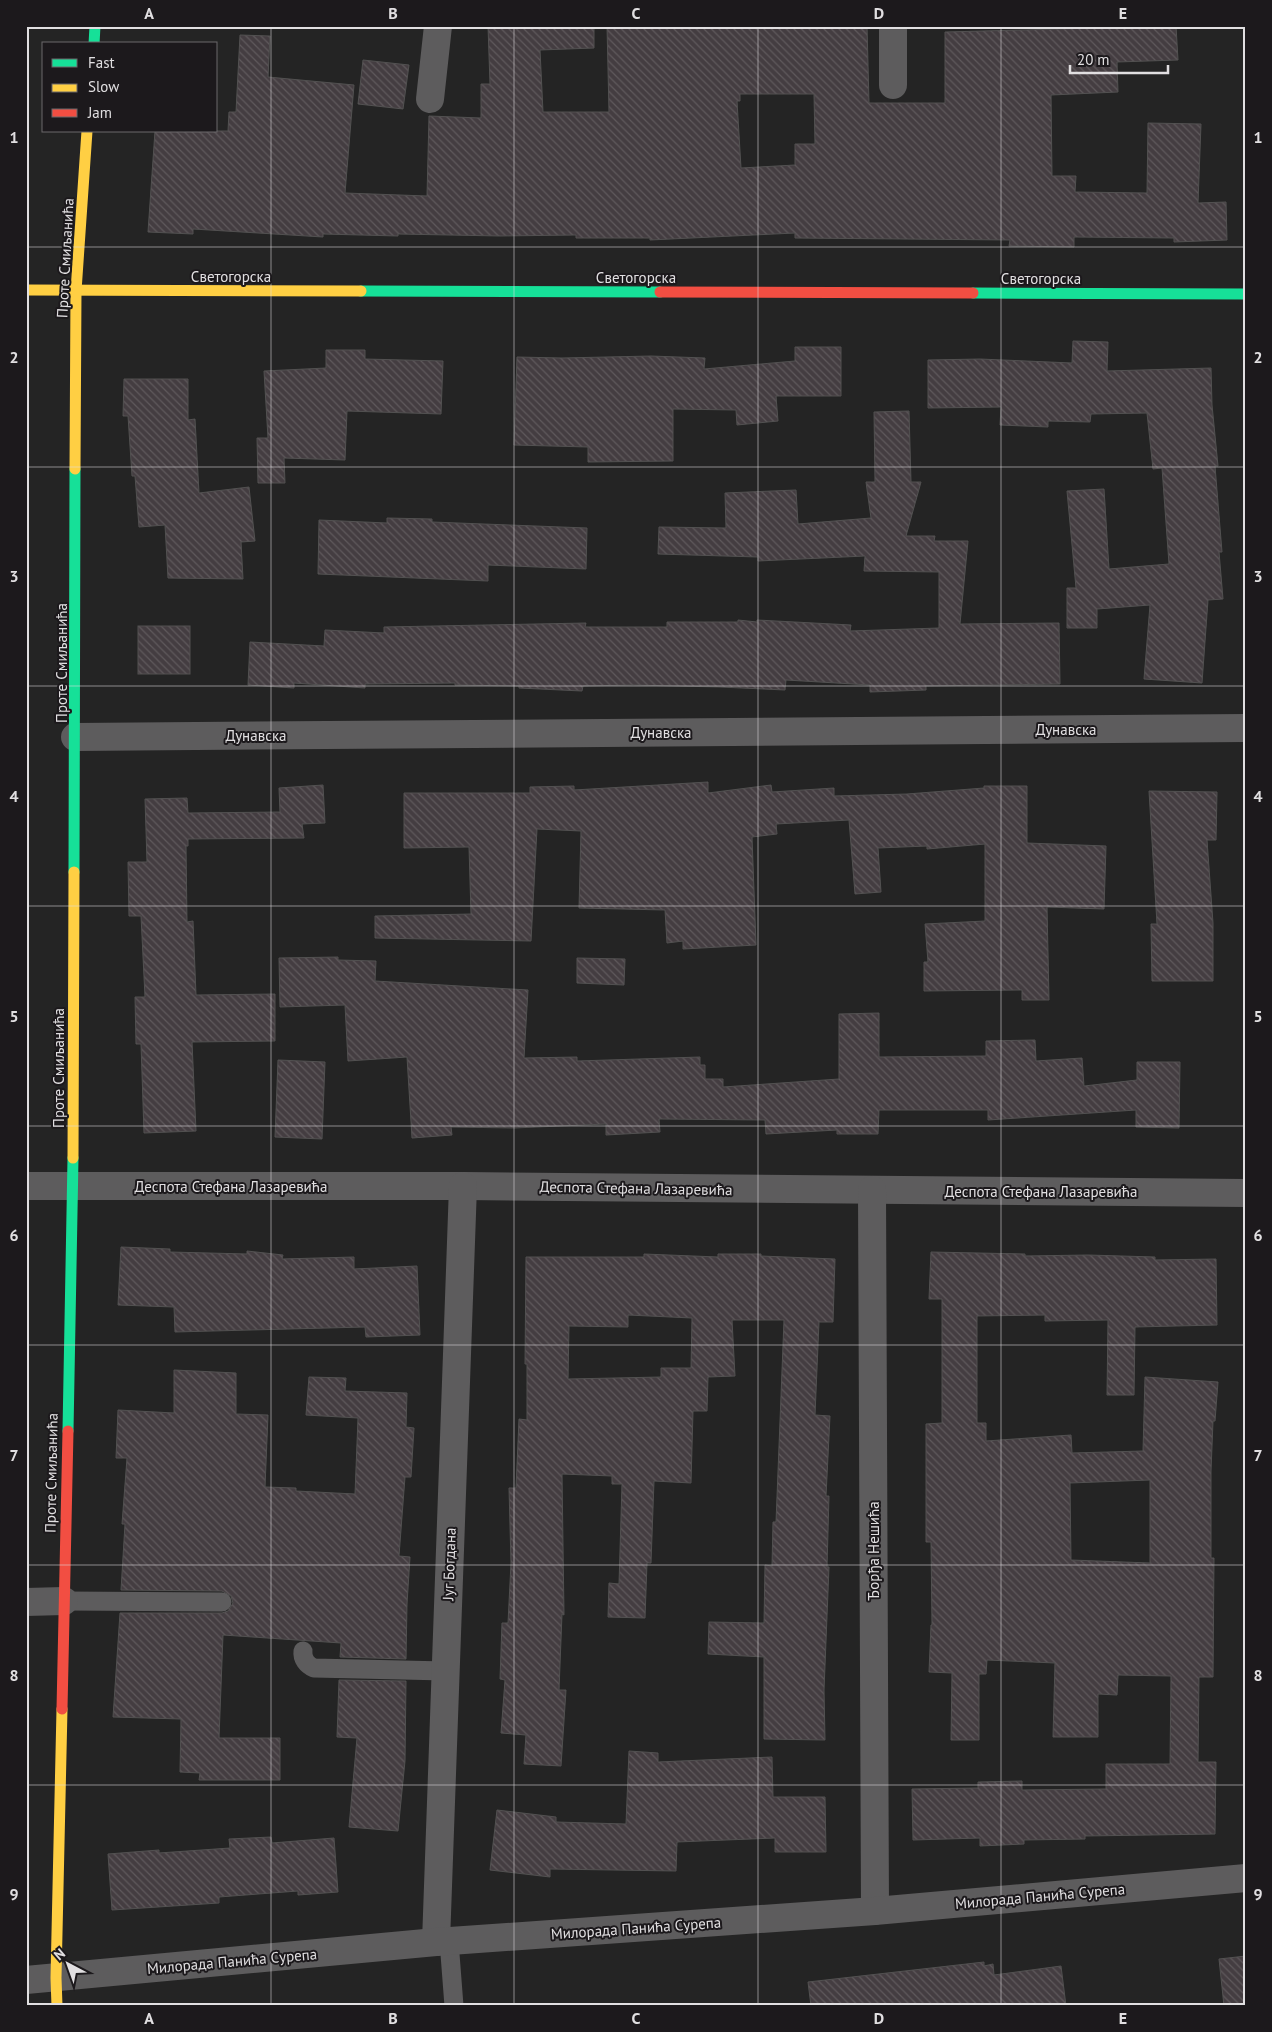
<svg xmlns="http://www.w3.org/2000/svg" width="1272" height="2032" font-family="'PT Sans',sans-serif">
  <defs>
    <pattern id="building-back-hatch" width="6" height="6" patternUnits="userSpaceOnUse" patternTransform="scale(1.25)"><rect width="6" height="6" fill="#443d41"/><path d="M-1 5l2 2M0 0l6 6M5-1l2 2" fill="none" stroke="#5f595c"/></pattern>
  </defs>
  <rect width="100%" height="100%" fill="#242424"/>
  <g fill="url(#building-back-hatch)" stroke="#525151" fill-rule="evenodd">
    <path d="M 488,26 L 594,26 L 594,48 L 540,50 L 543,112 L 609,112 L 607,26 L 867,26 L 869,103 L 945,103 L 945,32 L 1176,26 L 1178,60 L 1117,62 L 1118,92 L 1051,95 L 1052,176 L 1076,176 L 1075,192 L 1147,193 L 1148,123 L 1201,124 L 1198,203 L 1226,202 L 1227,240 L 1174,242 L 1174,238 L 1074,237 L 1074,247 L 1009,246 L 1010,240 L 795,238 L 795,233 L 650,240 L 650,238 L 576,238 L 576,235 L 500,236 L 398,234 L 398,236 L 323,234 L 323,237 L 193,229 L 193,234 L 148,232 L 155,131 L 228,131 L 229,112 L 236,112 L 240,35 L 270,36 L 268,77 L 354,85 L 345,193 L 427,196 L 429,116 L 481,118 L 481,84 L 490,84 ZM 740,94 L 814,94 L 815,144 L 795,144 L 795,165 L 741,168 L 737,101 L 740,101 Z"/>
    <polygon points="363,60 409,65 403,109 358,104"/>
    <polygon points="1073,341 1108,342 1107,371 1211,368 1212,405 1218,466 1215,466 1222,552 1219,552 1223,599 1208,600 1202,683 1144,679 1150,605 1097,609 1097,628 1067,628 1067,588 1076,588 1067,491 1104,489 1109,569 1169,564 1162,468 1153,469 1147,413 1091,414 1090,422 1048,421 1048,427 1000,425 1001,407 928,408 928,360 980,359 1072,363"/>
    <polygon points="795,347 841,347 841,396 776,396 778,421 737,425 736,410 673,409 673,461 588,462 588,447 514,445 517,357 562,358 651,356 705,358 704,369 795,361"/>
    <polygon points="326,350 365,350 365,359 443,361 441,414 347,411 345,460 284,458 285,483 258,483 257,438 268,438 264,371 326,368"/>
    <polygon points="124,379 188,379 188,420 195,419 199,493 249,487 255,541 241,542 243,579 168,578 165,525 139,527 135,476 132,476 128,416 123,416"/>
    <polygon points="909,411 911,482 921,482 906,536 935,536 934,541 968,541 960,624 1059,623 1060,684 926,686 926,690 870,692 870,685 786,680 785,690 720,687 633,685 583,686 582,691 519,688 519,686 455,685 455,683 365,684 365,688 294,683 294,688 248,685 250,642 324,646 325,630 384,633 384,627 586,623 585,627 667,627 667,622 738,622 738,620 757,622 757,620 851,625 850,631 939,628 939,572 864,571 865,556 758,561 758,557 658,554 659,527 726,528 725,493 796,490 798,524 871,518 866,482 875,482 874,412"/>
    <polygon points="387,518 432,519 432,522 587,528 586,569 488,565 488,581 318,574 319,520 387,523"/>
    <rect x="138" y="626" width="52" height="48"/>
    <polygon points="708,782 708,793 771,785 772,792 834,788 834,796 907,794 984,788 984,786 1027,786 1027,843 1106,846 1104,909 1047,907 1049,1000 1022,1000 1022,990 924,991 924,962 928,962 925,924 985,921 985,844 927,849 927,846 878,848 881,892 855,894 849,820 776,824 777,834 752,837 756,945 683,949 683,941 667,943 665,910 579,908 581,831 537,829 531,941 375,938 375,916 471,914 469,847 404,848 404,793 530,793 530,787 574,786 574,790"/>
    <polygon points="323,785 325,823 302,824 304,838 188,839 188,846 186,846 187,922 193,921 196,995 275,994 275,1041 192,1042 196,1131 144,1133 141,1044 136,1044 135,997 145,997 141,916 129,916 128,862 147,862 145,799 187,798 188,813 280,812 279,788"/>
    <polygon points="1149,791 1217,792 1216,840 1207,840 1213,923 1213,981 1152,981 1151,924 1157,924"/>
    <polygon points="338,957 338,960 376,961 375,981 528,990 524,1058 577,1057 577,1061 700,1057 700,1065 705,1065 705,1079 723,1079 723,1087 839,1079 839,1014 879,1013 879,1057 986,1056 986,1041 1035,1040 1036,1061 1082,1058 1084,1086 1137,1080 1137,1062 1180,1062 1179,1128 1136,1127 1136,1110 988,1120 988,1110 879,1110 878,1134 837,1134 837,1130 766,1134 765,1120 659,1119 660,1132 606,1135 606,1124 514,1128 451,1127 452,1135 412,1138 407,1057 348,1061 345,1005 280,1007 279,958"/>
    <polygon points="577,958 625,959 624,985 577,983"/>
    <polygon points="278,1060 325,1062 322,1139 275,1137"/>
    <polygon points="121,1247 170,1249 170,1252 247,1254 247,1251 283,1255 282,1259 354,1257 354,1269 417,1266 420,1335 366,1337 365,1327 175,1332 174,1307 118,1305"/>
    <path d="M 931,1252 L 1025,1254 L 1025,1256 L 1088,1255 L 1155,1257 L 1155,1260 L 1216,1259 L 1217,1325 L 1135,1327 L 1134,1395 L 1107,1395 L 1108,1320 L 1045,1321 L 1045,1315 L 977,1316 L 977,1423 L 986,1423 L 986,1441 L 1071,1435 L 1072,1453 L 1143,1451 L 1145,1377 L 1218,1382 L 1215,1421 L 1213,1421 L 1211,1471 L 1211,1558 L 1214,1558 L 1213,1677 L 1199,1677 L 1198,1762 L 1216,1762 L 1215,1834 L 1085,1836 L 1085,1839 L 1024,1840 L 1024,1844 L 980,1846 L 980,1838 L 913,1840 L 912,1789 L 978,1788 L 978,1782 L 1022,1781 L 1022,1790 L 1106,1789 L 1106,1764 L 1170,1764 L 1171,1676 L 1118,1675 L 1117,1695 L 1098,1694 L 1098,1737 L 1053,1737 L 1055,1663 L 987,1660 L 986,1674 L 979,1674 L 979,1740 L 951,1740 L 952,1673 L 929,1672 L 931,1625 L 932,1625 L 931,1542 L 926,1542 L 926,1424 L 942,1423 L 942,1299 L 929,1299 ZM 1150,1480 L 1150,1563 L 1071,1560 L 1070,1483 Z"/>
    <path d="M 644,1254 L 718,1257 L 718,1254 L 761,1254 L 761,1256 L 835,1259 L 833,1322 L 819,1322 L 815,1415 L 830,1416 L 826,1496 L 829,1496 L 827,1567 L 829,1567 L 824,1690 L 825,1740 L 764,1739 L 764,1657 L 708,1654 L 709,1622 L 764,1623 L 765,1565 L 772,1566 L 773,1522 L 776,1522 L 784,1320 L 732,1320 L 735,1376 L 708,1377 L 707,1411 L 693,1411 L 691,1483 L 654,1481 L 651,1563 L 647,1563 L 645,1618 L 608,1617 L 609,1583 L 619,1584 L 622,1484 L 612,1484 L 612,1476 L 562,1474 L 564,1615 L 562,1614 L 559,1690 L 566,1690 L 561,1766 L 524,1764 L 526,1735 L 501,1733 L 505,1680 L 500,1679 L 502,1623 L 508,1623 L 511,1563 L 509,1488 L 516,1488 L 519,1419 L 527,1420 L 527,1364 L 525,1364 L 526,1257 L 644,1257 ZM 628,1315 L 692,1318 L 691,1368 L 661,1368 L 661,1377 L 568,1379 L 569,1326 L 628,1327 Z"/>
    <polygon points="174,1370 236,1373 236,1414 268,1415 265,1487 296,1488 296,1491 355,1494 358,1418 306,1415 309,1377 346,1378 345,1391 407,1393 406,1427 414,1428 411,1477 405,1477 399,1556 410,1557 407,1604 406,1659 340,1657 341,1643 223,1635 219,1738 280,1738 280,1780 199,1780 200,1773 180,1772 181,1719 113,1717 120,1613 222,1613 228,1611 233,1603 231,1596 222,1591 121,1590 125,1524 122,1524 127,1458 116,1458 118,1410 174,1413"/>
    <polygon points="339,1680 406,1681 405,1761 398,1831 349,1827 357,1738 337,1737"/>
    <polygon points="629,1751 658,1753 658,1762 772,1757 773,1797 825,1797 826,1852 775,1852 775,1838 677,1842 676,1871 550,1869 550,1877 490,1870 497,1810 556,1817 556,1822 626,1824"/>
    <polygon points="271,1837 272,1843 334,1838 338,1892 298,1895 298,1891 219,1897 219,1903 112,1910 108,1854 159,1850 159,1853 230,1848 229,1839"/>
    <polygon points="1246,1956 1246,2006 1224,2006 1219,1959"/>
    <polygon points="984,1962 984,1966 993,1964 994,1975 1061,1966 1066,2006 811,2006 808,1982"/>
  </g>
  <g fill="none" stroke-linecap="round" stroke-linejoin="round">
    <g stroke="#5d5c5d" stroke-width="19">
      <polyline points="64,1601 222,1602"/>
      <path d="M 303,1651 C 302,1659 307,1665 314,1668 L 446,1671"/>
      <polyline points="449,1941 454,2006"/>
    </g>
    <g stroke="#5d5c5d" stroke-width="28">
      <polyline points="893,26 893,85"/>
      <polyline points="430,99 438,26"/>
      <polyline points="75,737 1246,728"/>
      <polyline points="26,1186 463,1186 1246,1193"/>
      <polyline points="872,1190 875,1911"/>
      <polyline points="26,1602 64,1601"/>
      <polyline points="436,1942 463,1186"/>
      <polyline points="26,1980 436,1942 875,1911 1246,1878"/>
    </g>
    <g stroke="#16e098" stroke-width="11">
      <polyline points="94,44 95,26"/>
      <polyline points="361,291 660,292"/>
      <polyline points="973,293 1246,294"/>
      <polyline points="74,872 75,469"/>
      <polyline points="68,1431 73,1158"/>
    </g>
    <g stroke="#ffcf43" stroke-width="11">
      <polyline points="26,290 361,291"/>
      <polyline points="75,469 76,291 87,131"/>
      <polyline points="73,1158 74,872"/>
      <polyline points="57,2006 56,1978 62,1709"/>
    </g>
    <g stroke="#f24e42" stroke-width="11">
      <polyline points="660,292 973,293"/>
      <polyline points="62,1709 68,1431"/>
    </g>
  </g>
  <path fill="none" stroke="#e1dfe1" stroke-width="1" stroke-opacity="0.55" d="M 271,26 L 271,2006M 514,26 L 514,2006M 758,26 L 758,2006M 1001,26 L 1001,2006M 26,247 L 1246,247M 26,467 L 1246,467M 26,686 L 1246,686M 26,906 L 1246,906M 26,1126 L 1246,1126M 26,1345 L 1246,1345M 26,1565 L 1246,1565M 26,1785 L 1246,1785"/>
  <g text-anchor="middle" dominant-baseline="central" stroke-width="4" stroke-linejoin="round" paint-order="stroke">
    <g font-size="15" fill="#e1dfe1" stroke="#1c191c">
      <text transform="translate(65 258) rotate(-87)">Проте Смиљанића</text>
      <text x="231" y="276">Светогорска</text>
      <text x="636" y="277">Светогорска</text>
      <text x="1041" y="278">Светогорска</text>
      <text transform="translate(61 663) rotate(-90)">Проте Смиљанића</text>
      <text x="1066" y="729">Дунавска</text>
      <text x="661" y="732">Дунавска</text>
      <text x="256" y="735">Дунавска</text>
      <text transform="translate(58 1068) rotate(-90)">Проте Смиљанића</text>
      <text x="231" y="1186">Деспота Стефана Лазаревића</text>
      <text transform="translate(636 1188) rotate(1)">Деспота Стефана Лазаревића</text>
      <text x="1041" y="1191">Деспота Стефана Лазаревића</text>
      <text transform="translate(51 1473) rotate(-89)">Проте Смиљанића</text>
      <text transform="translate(873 1551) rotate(-90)">Ђорђа Нешића</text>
      <text transform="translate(449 1564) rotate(-88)">Југ Богдана</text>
      <text transform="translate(1040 1896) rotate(-5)">Милорада Панића Сурепа</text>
      <text transform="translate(636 1928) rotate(-4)">Милорада Панића Сурепа</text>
      <text transform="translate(232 1961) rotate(-5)">Милорада Панића Сурепа</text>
    </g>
  </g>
  <rect width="1272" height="2032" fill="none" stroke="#1c191c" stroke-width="55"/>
  <rect x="42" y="42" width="175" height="90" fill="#1c191c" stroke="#6b686b"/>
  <rect x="52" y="59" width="25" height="8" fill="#16e098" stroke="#6b686b"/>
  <text x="88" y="68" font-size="15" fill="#e1dfe1">Fast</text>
  <rect x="52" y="84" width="25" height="8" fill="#ffcf43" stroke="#6b686b"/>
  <text x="88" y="92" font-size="15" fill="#e1dfe1">Slow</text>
  <rect x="52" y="109" width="25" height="8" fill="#f24e42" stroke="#6b686b"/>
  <text x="88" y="118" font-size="15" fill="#e1dfe1">Jam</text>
  <g transform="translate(68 1964) rotate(319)" stroke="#1c191c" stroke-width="4" paint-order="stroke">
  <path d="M0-4L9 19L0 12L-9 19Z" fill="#e1dfe1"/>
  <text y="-8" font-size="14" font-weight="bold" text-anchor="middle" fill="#e1dfe1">N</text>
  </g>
  <path d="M1070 65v8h98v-8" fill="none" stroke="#e1dfe1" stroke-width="2.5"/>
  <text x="1077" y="65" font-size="15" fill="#e1dfe1" stroke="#1c191c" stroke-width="4" paint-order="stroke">20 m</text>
  <rect x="28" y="28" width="1216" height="1976" fill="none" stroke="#e1dfe1" stroke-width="2"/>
  <g font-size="16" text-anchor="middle" font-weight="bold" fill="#e1dfe1">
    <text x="149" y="19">A</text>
    <text x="393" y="19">B</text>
    <text x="636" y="19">C</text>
    <text x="879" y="19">D</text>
    <text x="1123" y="19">E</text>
    <text x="14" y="143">1</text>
    <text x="1258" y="143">1</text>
    <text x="14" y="363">2</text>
    <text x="1258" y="363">2</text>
    <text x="14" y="582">3</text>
    <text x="1258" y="582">3</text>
    <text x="14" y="802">4</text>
    <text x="1258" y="802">4</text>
    <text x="14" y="1022">5</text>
    <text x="1258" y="1022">5</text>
    <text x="14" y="1241">6</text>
    <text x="1258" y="1241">6</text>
    <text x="14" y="1461">7</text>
    <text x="1258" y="1461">7</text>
    <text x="14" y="1681">8</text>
    <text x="1258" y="1681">8</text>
    <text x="14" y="1900">9</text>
    <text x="1258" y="1900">9</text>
    <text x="149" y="2024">A</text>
    <text x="393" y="2024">B</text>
    <text x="636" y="2024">C</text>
    <text x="879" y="2024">D</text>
    <text x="1123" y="2024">E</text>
  </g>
</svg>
